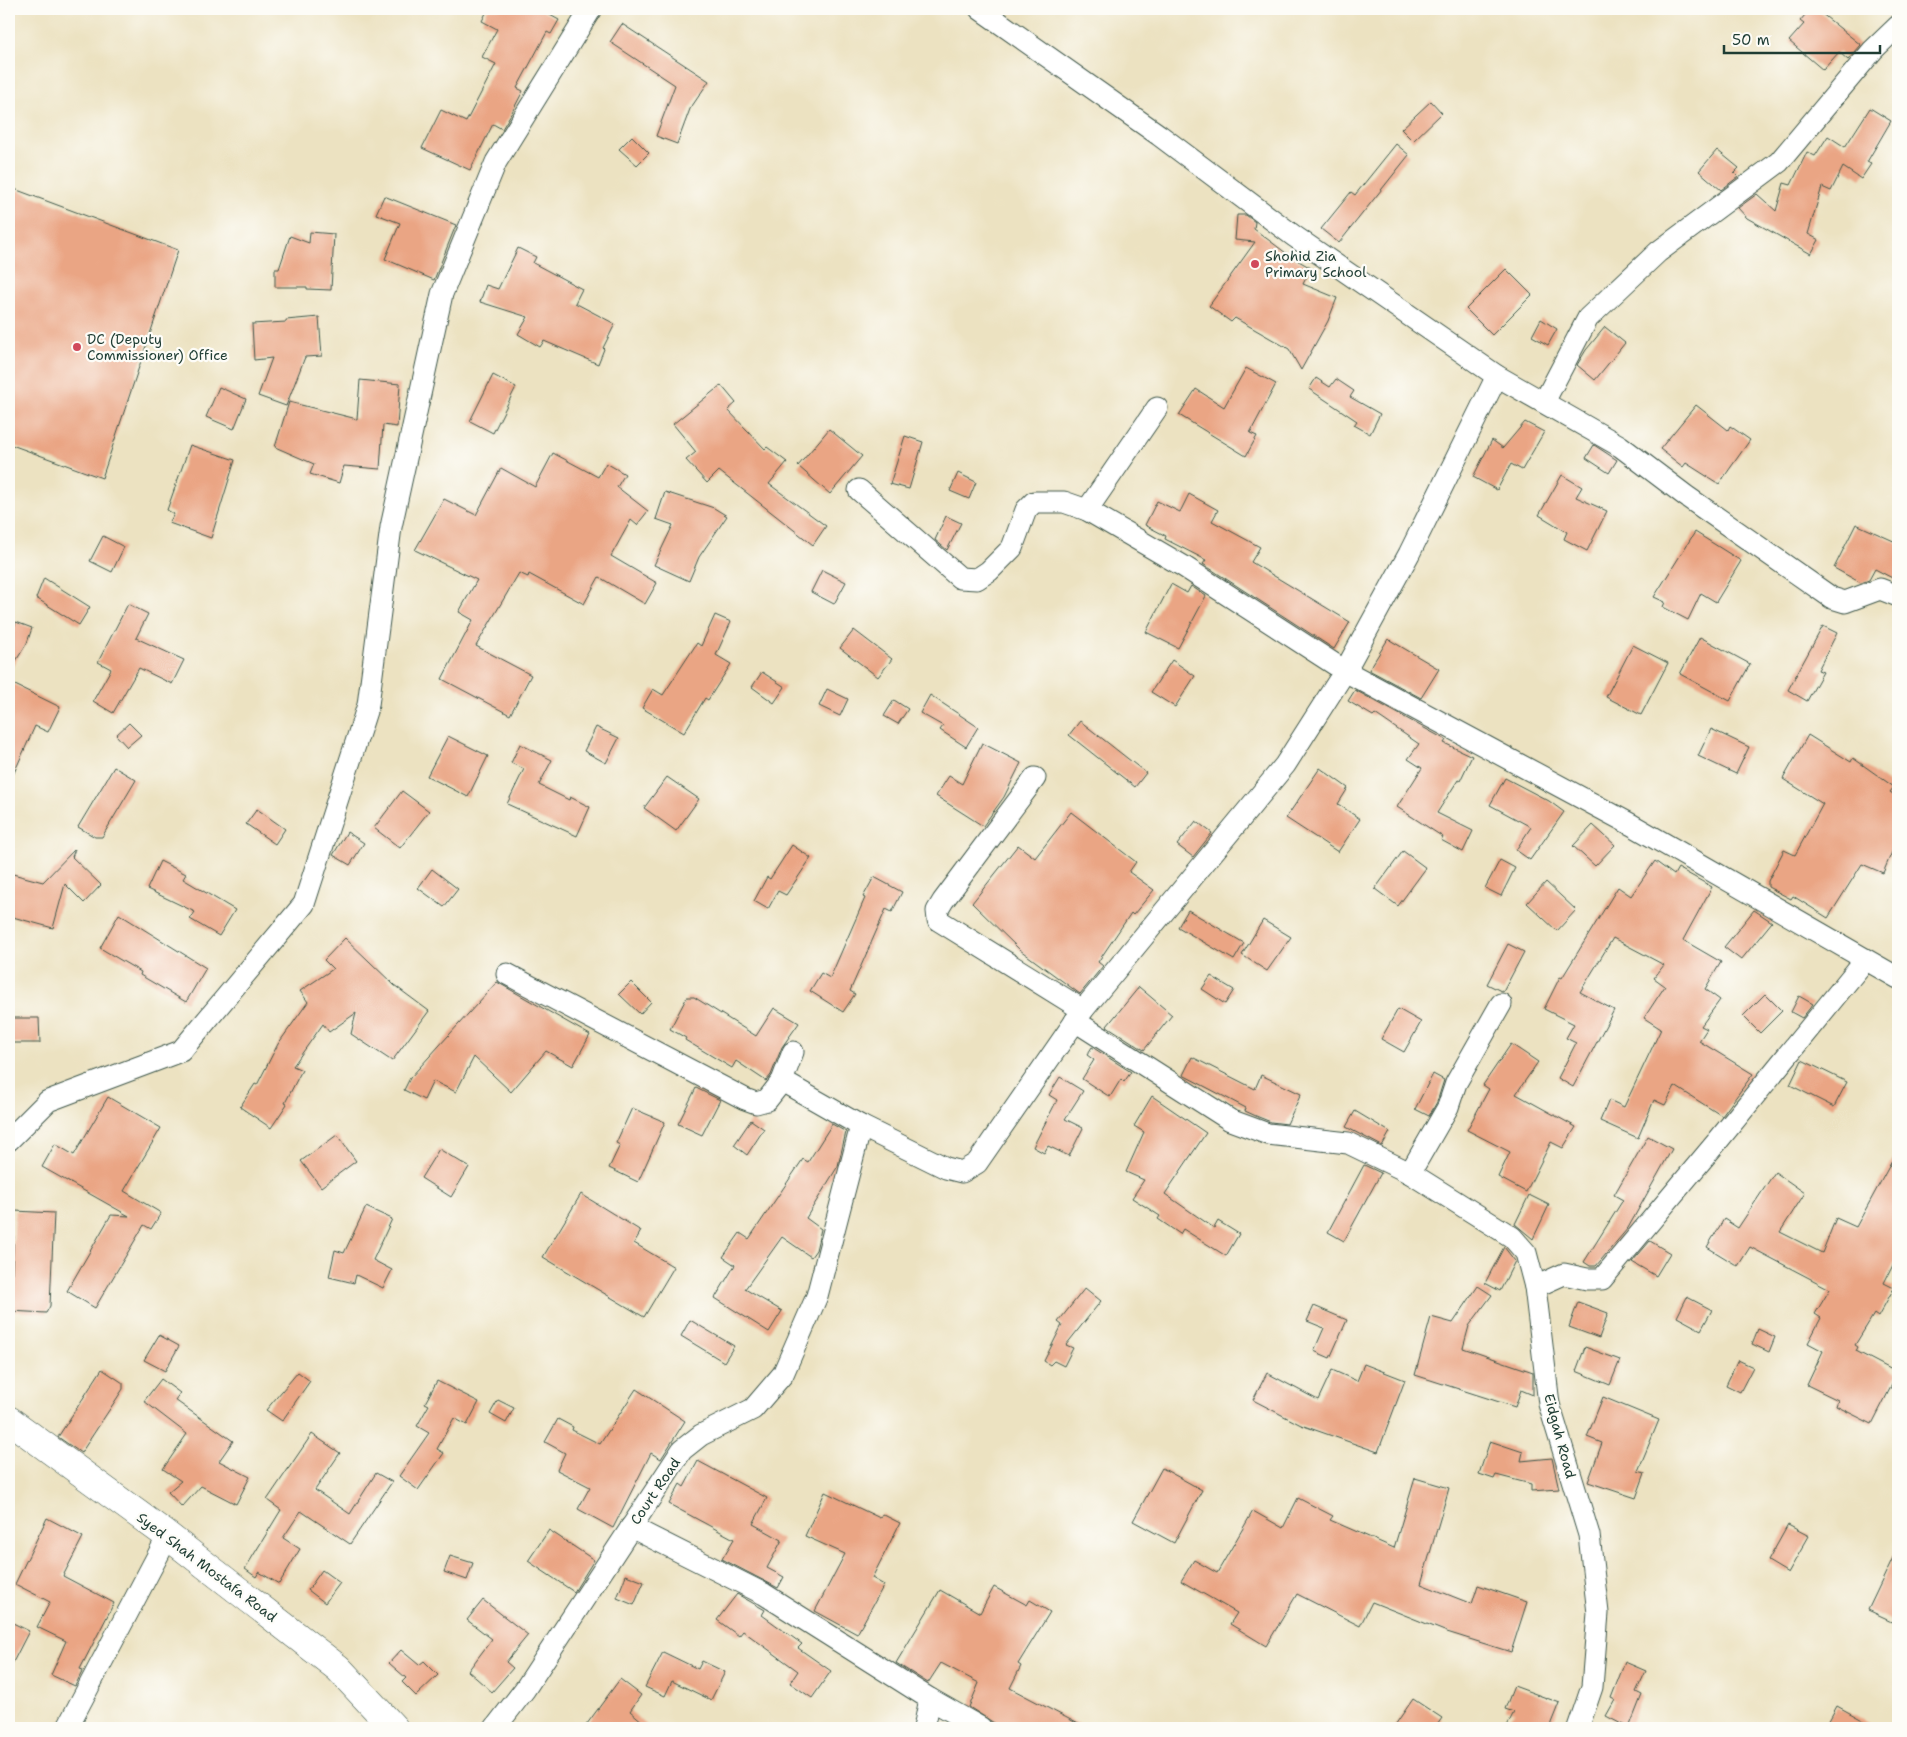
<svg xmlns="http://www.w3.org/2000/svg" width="1907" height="1737" font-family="'Shantell Sans',sans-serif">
  <rect width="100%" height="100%" fill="#fdfcf7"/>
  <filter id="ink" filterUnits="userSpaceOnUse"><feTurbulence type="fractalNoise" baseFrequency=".02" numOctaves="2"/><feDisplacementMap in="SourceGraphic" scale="10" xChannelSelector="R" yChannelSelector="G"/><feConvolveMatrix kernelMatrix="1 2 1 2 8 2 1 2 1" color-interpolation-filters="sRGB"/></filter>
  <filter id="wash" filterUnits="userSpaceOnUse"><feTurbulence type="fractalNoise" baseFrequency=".0096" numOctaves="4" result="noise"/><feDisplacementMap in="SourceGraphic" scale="20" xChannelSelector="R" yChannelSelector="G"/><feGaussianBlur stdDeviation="1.12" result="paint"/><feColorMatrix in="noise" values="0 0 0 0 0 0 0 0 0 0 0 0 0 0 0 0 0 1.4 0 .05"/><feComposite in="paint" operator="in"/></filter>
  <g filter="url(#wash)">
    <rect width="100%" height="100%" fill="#ece2c1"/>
    <g id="blocks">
      <g fill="#eaa584">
        <polygon points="488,9 539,9 559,20 551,34 547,32 517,88 523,91 512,112 502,129 493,124 470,170 422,148 441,110 466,122 496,64 482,57 497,29 482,21"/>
        <polygon points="1810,9 1816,9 1861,45 1848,60 1839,52 1823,70 1789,41 1804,24 1800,21"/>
        <polygon points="622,24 709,81 690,109 677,144 656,136 675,85 610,42"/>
        <polygon points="1431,101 1442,113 1413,141 1401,129"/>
        <polygon points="1870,108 1891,121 1867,162 1871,164 1861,179 1843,167 1831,191 1822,187 1808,234 1819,240 1811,254 1747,218 1738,208 1757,194 1776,211 1784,183 1791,185 1807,152 1815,156 1828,136 1845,147"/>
        <polygon points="632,136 649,153 637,165 619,149"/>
        <polygon points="1396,144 1409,155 1339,243 1321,229 1351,192 1355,195"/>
        <polygon points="1717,150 1739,168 1734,173 1738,177 1721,190 1699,171"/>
        <polygon points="9,187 178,250 102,478 9,444"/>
        <polygon points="384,196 456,225 434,280 385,259 400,223 376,214"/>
        <polygon points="1237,215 1246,215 1255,222 1254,229 1290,256 1311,268 1303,284 1337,298 1328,321 1301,370 1289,349 1235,318 1231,322 1209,306 1255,242 1235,240"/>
        <polygon points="310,232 334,234 331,290 307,289 307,287 275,287 275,269 279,269 290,236 309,243"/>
        <polygon points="518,248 536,257 533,263 582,289 575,303 615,324 603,348 604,349 598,364 544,341 540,347 518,334 528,317 480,302 486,285 498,289"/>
        <polygon points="1506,269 1532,295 1492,335 1466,309"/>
        <polygon points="319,317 322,356 305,357 286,406 258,396 272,358 254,360 252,324 286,322 286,320"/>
        <polygon points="1541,319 1557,329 1548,345 1532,336"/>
        <polygon points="1605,327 1625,343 1595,380 1577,365 1586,350"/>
        <polygon points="1246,368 1276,384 1250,433 1257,436 1246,456 1179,415 1196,389 1224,407"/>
        <polygon points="493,375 516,387 493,433 470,421"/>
        <polygon points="1316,378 1330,387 1336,379 1354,391 1350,397 1380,414 1370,434 1354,425 1357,421 1309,389"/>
        <polygon points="360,380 400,384 397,427 383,425 380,469 344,466 339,483 310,474 314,464 275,447 289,402 357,419"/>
        <polygon points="721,385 736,403 728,410 765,449 767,447 787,462 769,484 826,526 813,545 719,471 707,483 686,460 696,452 673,424"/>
        <polygon points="219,387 246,399 234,429 206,417"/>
        <polygon points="1696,405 1728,430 1730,426 1750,440 1719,484 1686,463 1683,467 1660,449"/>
        <polygon points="1525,422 1544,432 1522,470 1511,464 1497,490 1473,477 1492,440 1503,448"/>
        <polygon points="829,429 862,456 830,494 798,466"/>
        <polygon points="905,436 923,442 909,489 890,484"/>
        <polygon points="190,445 235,460 211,538 169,523 174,514 167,510"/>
        <polygon points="1594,445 1617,460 1609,473 1586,458"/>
        <polygon points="553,453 598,477 606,463 625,474 617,487 648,511 637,525 631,520 611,556 657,583 645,604 599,577 584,604 529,574 528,577 519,573 476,646 531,675 510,715 442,679 473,620 459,612 477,580 415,550 444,499 476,515 501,468 535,487"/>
        <polygon points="958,473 976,482 969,499 950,491"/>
        <polygon points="1562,475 1582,487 1576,497 1607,511 1587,551 1564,539 1567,532 1539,515"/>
        <polygon points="665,492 714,508 727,516 699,557 689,581 654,565 673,525 656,519"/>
        <polygon points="1189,494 1218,510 1212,521 1260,547 1251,562 1350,622 1334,649 1203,564 1206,560 1165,539 1166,536 1145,525 1157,501 1180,512"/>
        <polygon points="946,516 961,523 947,550 935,540"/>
        <polygon points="1856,524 1898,543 1898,581 1875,569 1869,580 1861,583 1834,568"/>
        <polygon points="1695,532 1741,561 1716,602 1701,593 1688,620 1663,607 1665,602 1654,597"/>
        <polygon points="103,536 124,547 112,572 90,561"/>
        <polygon points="822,570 846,582 834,604 811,592"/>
        <polygon points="44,578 90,607 79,625 36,598"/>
        <polygon points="1171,584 1187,593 1191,586 1206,596 1178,648 1146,632"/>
        <polygon points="128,604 148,614 136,638 184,660 172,684 139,668 113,713 93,701 111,669 98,662"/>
        <polygon points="715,615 731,622 716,655 731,664 708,700 705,698 684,733 642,708 653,689 663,695 697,643 701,646"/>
        <polygon points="16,622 32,628 27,643 9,672 9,641"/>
        <polygon points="1823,626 1837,633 1818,670 1823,672 1807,701 1788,690"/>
        <polygon points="854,630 892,659 878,677 840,648"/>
        <polygon points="1700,637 1750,664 1730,701 1680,674"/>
        <polygon points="1388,639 1439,669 1421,698 1369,670"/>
        <polygon points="1633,645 1668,663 1641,715 1606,697"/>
        <polygon points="1172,660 1195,676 1175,707 1151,692"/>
        <polygon points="762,672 785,687 774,703 752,687"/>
        <polygon points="9,682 60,707 48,732 35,726 9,784"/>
        <polygon points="827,689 848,699 840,716 819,706"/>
        <polygon points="1355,690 1446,740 1444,743 1472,756 1460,781 1458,780 1437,813 1473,831 1463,852 1441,840 1443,837 1397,807 1422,768 1408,759 1419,744 1375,714 1373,716 1348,701"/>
        <polygon points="930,695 978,727 966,747 940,730 943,726 920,713"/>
        <polygon points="894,700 908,709 898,724 884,716"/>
        <polygon points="1080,721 1146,773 1135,787 1069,735"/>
        <polygon points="129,723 141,735 127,747 116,735"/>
        <polygon points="596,727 619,738 606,763 584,751"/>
        <polygon points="1711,729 1749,747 1736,774 1698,756"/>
        <polygon points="1808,735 1851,762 1853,758 1894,787 1890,792 1898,797 1898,838 1883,873 1862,864 1828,918 1793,896 1791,899 1768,887 1768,881 1784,850 1795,855 1823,804 1783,779"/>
        <polygon points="448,736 488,756 468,797 427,776"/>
        <polygon points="982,743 1021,763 1004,797 983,826 936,796 949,776 962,784"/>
        <polygon points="520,744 552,760 539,785 569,800 570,797 590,807 577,836 507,804 524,769 511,763"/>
        <polygon points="114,767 136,780 102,837 95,837 78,827"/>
        <polygon points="1320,768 1348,788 1338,804 1360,819 1338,852 1286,818"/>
        <polygon points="667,777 699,799 676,831 644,808"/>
        <polygon points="1505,778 1549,801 1564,812 1530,860 1516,850 1531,827 1490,805"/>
        <polygon points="402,791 429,811 400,848 374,828"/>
        <polygon points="257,809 285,829 275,844 246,824"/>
        <polygon points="1071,812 1136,862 1129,872 1154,890 1133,915 1131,913 1098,962 1103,966 1080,994 1020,950 972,903 1018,845 1035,858"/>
        <polygon points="1196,821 1212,833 1193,857 1177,845"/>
        <polygon points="1593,825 1615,845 1595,866 1573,846"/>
        <polygon points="347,832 364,843 350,865 333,855"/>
        <polygon points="792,845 811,858 786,895 778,891 768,909 754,901 767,877 770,879"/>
        <polygon points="75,849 72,857 101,885 84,903 65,884 53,928 9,916 9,873 43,882"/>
        <polygon points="1403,851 1426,868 1398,906 1375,889"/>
        <polygon points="1500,860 1515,868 1501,896 1485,888"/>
        <polygon points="160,861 186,874 183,879 235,910 219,936 190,919 195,912 147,889"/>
        <polygon points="1655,861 1674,875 1678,868 1712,887 1683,940 1721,962 1705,989 1720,1000 1701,1026 1707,1029 1699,1041 1753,1074 1722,1116 1675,1086 1665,1105 1654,1100 1638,1138 1600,1121 1609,1100 1624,1107 1661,1029 1644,1018 1665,986 1654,978 1664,965 1613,938 1580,992 1614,1010 1573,1087 1558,1078 1576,1043 1566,1038 1574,1024 1544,1009 1560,977 1562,978 1618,887 1631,896"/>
        <polygon points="432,869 458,889 444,907 418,888"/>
        <polygon points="874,877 902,892 892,912 886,909 850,991 855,994 843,1012 810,991 821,973 830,978 865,898 863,897"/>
        <polygon points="1546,882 1576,910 1557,931 1527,903"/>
        <polygon points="1188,910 1244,943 1234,960 1178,927"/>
        <polygon points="1754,910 1772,922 1741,960 1724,947"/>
        <polygon points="119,914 206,968 186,1002 140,975 141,972 100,948"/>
        <polygon points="1263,920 1291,937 1267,971 1242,955"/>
        <polygon points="345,938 394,985 429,1011 392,1061 351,1034 356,1013 329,1032 323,1024 293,1066 302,1070 285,1103 287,1104 271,1128 240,1107 255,1084 257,1085 278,1044 308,1002 300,991 333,969 324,960"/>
        <polygon points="1508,944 1524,952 1503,992 1487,984"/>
        <polygon points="1211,976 1234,990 1225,1004 1202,989"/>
        <polygon points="497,982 590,1035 573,1066 546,1051 511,1092 474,1057 456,1092 433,1081 424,1100 404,1090 410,1078"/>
        <polygon points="631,982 651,1002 640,1014 619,994"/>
        <polygon points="1139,987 1172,1015 1144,1050 1107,1026"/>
        <polygon points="1765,994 1782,1011 1760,1033 1743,1016"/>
        <polygon points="1799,996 1813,1004 1802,1018 1791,1012"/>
        <polygon points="687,997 694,997 756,1036 774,1008 799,1023 782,1047 771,1075 766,1081 736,1061 732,1068 685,1040 686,1038 670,1029"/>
        <polygon points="1398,1009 1421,1022 1404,1052 1381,1039"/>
        <polygon points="9,1018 39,1018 40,1043 9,1043"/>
        <polygon points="1511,1044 1538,1062 1516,1094 1576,1127 1563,1148 1551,1142 1526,1192 1498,1177 1510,1152 1467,1130 1489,1089 1483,1085"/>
        <polygon points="1092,1047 1131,1072 1124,1082 1121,1079 1110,1097 1082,1079 1094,1060 1087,1055"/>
        <polygon points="1192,1057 1255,1089 1261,1075 1301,1094 1287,1124 1271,1122 1256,1116 1245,1111 1246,1108 1183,1075"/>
        <polygon points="1802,1060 1847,1082 1834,1107 1790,1085"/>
        <polygon points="1433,1074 1444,1080 1437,1102 1429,1116 1415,1109"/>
        <polygon points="1060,1077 1083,1091 1065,1119 1083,1128 1069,1156 1048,1146 1044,1153 1033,1147 1057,1100 1049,1095"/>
        <polygon points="696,1088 720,1100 702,1135 678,1124"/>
        <polygon points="1152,1096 1206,1133 1165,1194 1214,1228 1218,1221 1239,1234 1226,1256 1183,1229 1180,1234 1158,1219 1160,1216 1132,1198 1144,1180 1126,1172 1144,1132 1134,1126"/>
        <polygon points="108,1097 161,1128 124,1191 161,1213 151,1229 144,1225 95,1308 67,1291 111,1215 129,1216 42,1167 55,1144 74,1155"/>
        <polygon points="632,1108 665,1122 638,1182 609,1168 620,1145 616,1143"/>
        <polygon points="1355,1111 1390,1132 1382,1146 1346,1127"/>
        <polygon points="751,1120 764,1129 747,1155 734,1145"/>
        <polygon points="832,1124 846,1132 838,1166 806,1218 821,1229 816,1250 811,1257 782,1237 745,1289 782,1311 769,1332 715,1298 735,1265 723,1257 740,1233 749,1239 803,1159 808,1162"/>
        <polygon points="337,1135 356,1161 321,1187 301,1161"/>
        <polygon points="1648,1136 1672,1149 1628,1228 1596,1266 1590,1266 1584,1262 1623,1200 1614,1195"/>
        <polygon points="439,1149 469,1167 451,1197 421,1178"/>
        <polygon points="1898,1150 1898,1255 1884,1283 1894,1288 1878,1317 1874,1314 1855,1345 1858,1347 1856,1351 1898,1373 1872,1424 1836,1406 1838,1400 1807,1385 1823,1351 1808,1343 1821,1318 1815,1314 1830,1289 1750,1247 1738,1266 1707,1247 1724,1219 1738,1228 1775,1172 1805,1193 1780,1232 1822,1253 1836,1218 1856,1227"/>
        <polygon points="1364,1165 1381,1173 1344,1241 1328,1232"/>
        <polygon points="581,1194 641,1231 634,1243 674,1267 644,1317 543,1257"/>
        <polygon points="1529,1195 1549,1205 1533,1239 1515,1224"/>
        <polygon points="366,1207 392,1219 373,1260 392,1270 383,1288 356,1275 354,1283 329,1277 335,1250 344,1253"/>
        <polygon points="15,1211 54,1213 50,1306 46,1313 10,1311"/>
        <polygon points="1650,1241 1670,1253 1656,1276 1632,1262"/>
        <polygon points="1504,1247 1515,1261 1500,1291 1485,1283"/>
        <polygon points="1478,1286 1492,1295 1469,1326 1463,1348 1533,1372 1533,1395 1521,1390 1515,1407 1415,1375 1431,1317 1453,1323"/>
        <polygon points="1085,1288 1101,1301 1066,1345 1073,1348 1064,1366 1054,1361 1050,1365 1044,1361 1062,1325 1058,1322"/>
        <polygon points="1687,1297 1712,1310 1701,1330 1677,1317"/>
        <polygon points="1578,1302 1608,1313 1599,1338 1569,1327"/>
        <polygon points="1314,1306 1347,1320 1330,1358 1314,1351 1324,1328 1307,1321"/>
        <polygon points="690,1320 734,1346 724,1362 681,1336"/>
        <polygon points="1758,1329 1775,1337 1769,1352 1752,1344"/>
        <polygon points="159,1335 179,1346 165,1371 144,1360"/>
        <polygon points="1585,1347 1620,1360 1610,1385 1576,1371"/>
        <polygon points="1738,1360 1753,1367 1740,1392 1726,1385"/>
        <polygon points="1364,1364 1405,1380 1378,1452 1301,1425 1253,1400 1267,1373 1318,1400 1332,1370 1357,1381"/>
        <polygon points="102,1369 123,1383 123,1389 81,1453 58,1437"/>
        <polygon points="298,1372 310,1381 282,1421 266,1410"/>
        <polygon points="161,1379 180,1393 175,1400 233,1441 219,1461 250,1477 236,1504 201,1486 182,1507 168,1492 181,1481 163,1469 187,1434 144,1401"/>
        <polygon points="437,1381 479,1402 467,1425 454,1418 437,1449 444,1453 418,1490 399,1476 429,1433 417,1426 429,1405 425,1403"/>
        <polygon points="636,1389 685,1421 661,1459 651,1453 613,1528 578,1509 590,1487 557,1470 565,1453 545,1442 558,1419 573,1427 572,1430 600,1444"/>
        <polygon points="1603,1397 1659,1420 1638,1471 1645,1473 1636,1498 1588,1482 1602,1443 1587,1437"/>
        <polygon points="498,1400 514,1408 506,1423 490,1414"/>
        <polygon points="312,1434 340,1453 315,1490 350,1514 376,1473 392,1482 350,1544 301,1511 283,1538 300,1549 279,1584 259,1572 256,1577 245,1569 281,1510 267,1500"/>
        <polygon points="1490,1441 1523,1452 1521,1461 1552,1458 1559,1489 1531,1491 1531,1484 1496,1475 1494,1479 1479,1474"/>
        <polygon points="698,1461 767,1498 753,1524 782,1540 767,1568 784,1577 778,1588 722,1559 734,1539 669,1504 680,1484 684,1487"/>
        <polygon points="1162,1468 1202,1490 1174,1543 1133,1521"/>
        <polygon points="1415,1478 1449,1488 1421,1584 1472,1604 1478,1585 1527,1602 1511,1652 1447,1632 1372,1602 1360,1626 1297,1594 1266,1646 1230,1624 1237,1613 1181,1581 1194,1560 1217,1573 1253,1511 1283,1528 1298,1498 1333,1516 1330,1520 1394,1548"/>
        <polygon points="825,1492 880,1518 882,1514 900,1523 872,1578 884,1585 857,1634 815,1611 845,1554 805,1536"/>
        <polygon points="47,1518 83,1537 63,1576 114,1603 80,1669 83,1670 75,1686 51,1675 66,1641 37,1627 50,1602 15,1584"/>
        <polygon points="1788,1525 1809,1536 1788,1573 1768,1561"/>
        <polygon points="549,1530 594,1560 574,1592 528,1561"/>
        <polygon points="1898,1547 1898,1624 1868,1610"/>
        <polygon points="450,1556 473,1563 467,1580 444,1572"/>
        <polygon points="322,1570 340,1583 325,1603 308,1590"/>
        <polygon points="626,1575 644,1582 634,1605 617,1598"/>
        <polygon points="994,1587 1027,1605 1030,1600 1050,1612 1018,1664 1021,1666 1010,1688 1086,1728 1002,1728 969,1707 979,1683 941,1663 928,1683 896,1663 940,1590 980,1613"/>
        <polygon points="737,1594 765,1610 762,1615 802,1644 798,1648 831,1671 812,1698 790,1683 798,1671 743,1631 739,1636 717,1620"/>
        <polygon points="483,1600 528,1635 506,1662 513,1668 492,1692 468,1671 492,1639 467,1620"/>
        <polygon points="9,1621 29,1631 9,1670"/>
        <polygon points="401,1650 419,1665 424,1661 438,1675 416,1696 402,1682 406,1678 389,1663"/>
        <polygon points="663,1652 698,1669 702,1661 725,1672 711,1700 672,1681 665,1696 645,1687"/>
        <polygon points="1625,1662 1646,1671 1636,1692 1642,1695 1629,1728 1606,1716 1615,1700 1611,1698"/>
        <polygon points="620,1679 641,1695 630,1711 650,1728 584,1728"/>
        <polygon points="1514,1686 1560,1703 1550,1728 1506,1728 1514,1712 1505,1709"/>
        <polygon points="1413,1699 1442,1718 1435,1728 1393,1728"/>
        <polygon points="1837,1706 1877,1728 1825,1728"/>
      </g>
    </g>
  </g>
  <g filter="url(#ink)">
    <use href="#blocks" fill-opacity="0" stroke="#3e5649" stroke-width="1"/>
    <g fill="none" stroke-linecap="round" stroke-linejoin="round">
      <g stroke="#3e5649" stroke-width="23">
        <g id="minor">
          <polyline points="980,9 1159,135 1294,236 1497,376 1620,446 1686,496 1832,598 1845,602 1880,589 1898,596"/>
          <polyline points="1544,402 1588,318 1658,252 1779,162 1873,50 1898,26"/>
          <polyline points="859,490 960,578 977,579 989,571 1012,548 1026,510 1034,502 1064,502 1087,510 1183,566 1345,671 1632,825 1898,978"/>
          <polyline points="1087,510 1157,408"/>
          <polyline points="1035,778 943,901 937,911 938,920 1083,1010"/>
          <polyline points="507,974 745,1099 756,1103 767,1100 782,1081 793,1052"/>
          <polyline points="1075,1021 1230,1120 1268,1134 1348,1143 1410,1173 1512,1237 1526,1253 1535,1287 1549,1404 1589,1535 1598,1613 1592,1687 1578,1728"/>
          <polyline points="782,1081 861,1126 946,1168 962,1172 977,1163 1083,1010 1285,765 1345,671 1409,554 1497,376"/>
          <polyline points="9,1140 48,1101 181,1051 304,904 368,705 391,527 442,294 496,162 591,9"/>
          <polyline points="1410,1173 1448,1107 1456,1083 1501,1004"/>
          <polyline points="1535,1287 1564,1274 1587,1279 1602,1279 1716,1143 1865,960"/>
          <polyline points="631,1527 764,1594 930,1699 924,1728"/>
          <polyline points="930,1699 981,1728"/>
          <polyline points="67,1728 168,1536"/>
          <polyline points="495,1728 525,1689 682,1450 701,1435 753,1409 783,1374 817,1296 861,1126"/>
        </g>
      </g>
      <g stroke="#3e5649" stroke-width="29">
        <polyline id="highway" points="9,1420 168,1536 338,1668 394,1728"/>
      </g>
      <use href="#minor" stroke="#fff" stroke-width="21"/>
      <use href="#highway" stroke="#fff" stroke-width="28"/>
    </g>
  </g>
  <g fill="#d1495b" stroke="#fdfcf7" stroke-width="2">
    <circle cx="1255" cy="264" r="5"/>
    <circle cx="77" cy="347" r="5"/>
  </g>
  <g text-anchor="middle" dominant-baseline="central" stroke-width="4.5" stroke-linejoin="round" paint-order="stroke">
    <g font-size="14" fill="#1f3d34" stroke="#fdfcf7" text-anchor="start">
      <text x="1265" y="256">Shohid Zia<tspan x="1265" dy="16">Primary School</tspan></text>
      <text x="87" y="339">DC (Deputy<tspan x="87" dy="16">Commissioner) Office</tspan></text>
    </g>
    <g font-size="14" fill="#1f3d34" stroke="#fdfcf7">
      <text transform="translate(1560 1436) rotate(75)">Eidgah Road</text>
      <text transform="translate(655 1491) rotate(-56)">Court Road</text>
      <text transform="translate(207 1567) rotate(37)">Syed Shah Mostafa Road</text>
    </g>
  </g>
  <rect width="1907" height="1737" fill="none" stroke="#fdfcf7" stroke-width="30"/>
  <path d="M1724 45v8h156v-8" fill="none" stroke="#1f3d34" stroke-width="2.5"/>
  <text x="1732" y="45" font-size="15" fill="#1f3d34" stroke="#fdfcf7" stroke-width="4" paint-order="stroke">50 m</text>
</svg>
